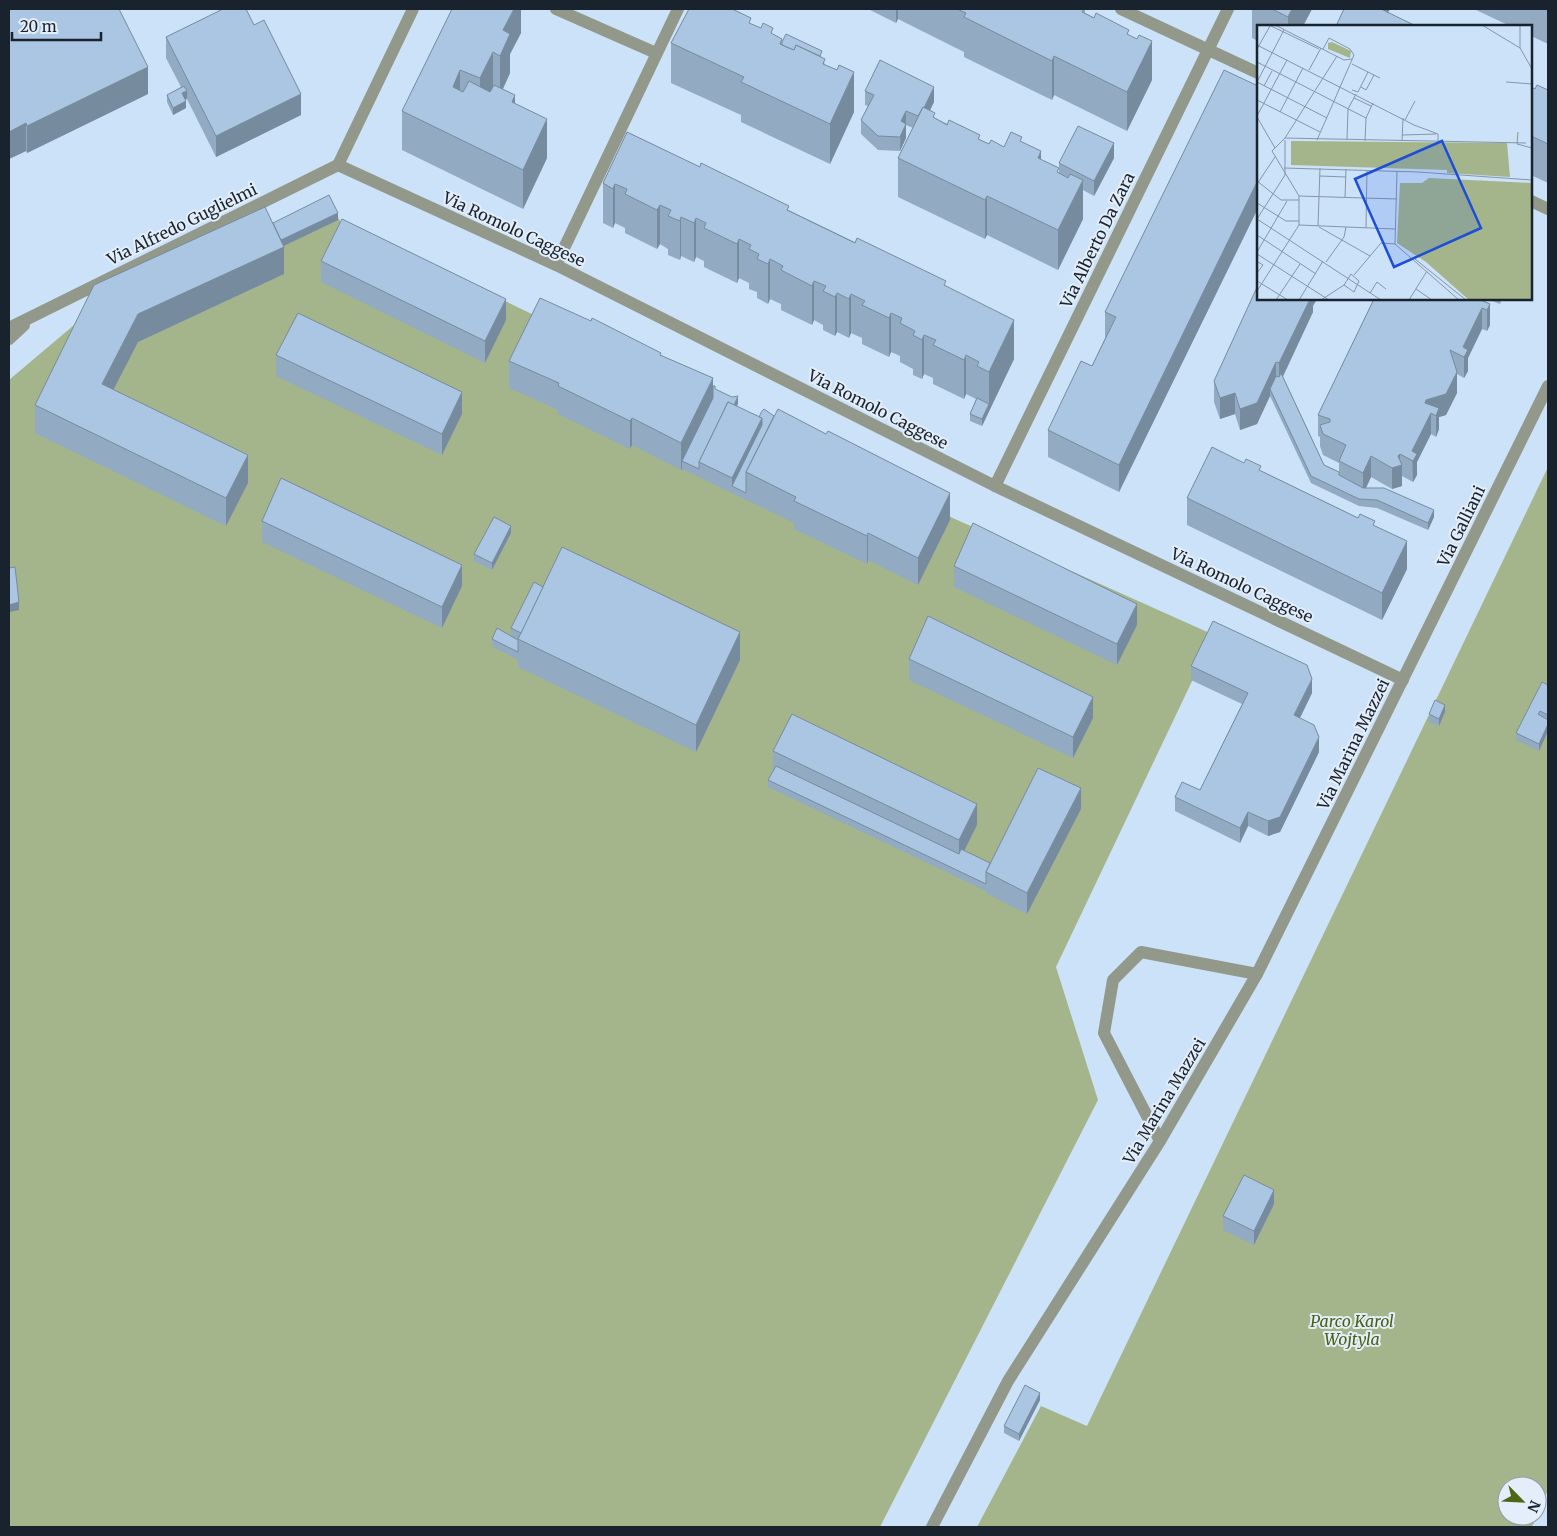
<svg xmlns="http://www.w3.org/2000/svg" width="1557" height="1536" font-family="Merriweather,serif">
  <rect width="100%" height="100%" fill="#cce2f9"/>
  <g fill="#a4b58b" fill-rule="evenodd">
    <polygon points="329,200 340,221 955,519 1214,635 1056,967 1098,1100 880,1527 9,1527 9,380 93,309"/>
    <path d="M 1548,467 L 1548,1490 L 1532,1527 L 977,1527 L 1041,1406 L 1087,1426 ZM 1507,1486 L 1537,1486 L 1537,1516 L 1507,1516 Z"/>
  </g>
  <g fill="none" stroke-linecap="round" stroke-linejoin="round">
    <polyline stroke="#92998a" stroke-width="12" points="1160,1141 1104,1033 1113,980 1141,952 1257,974"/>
    <g stroke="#92998a" stroke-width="12">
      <polyline points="556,9 656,53"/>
      <polyline points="1121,9 1258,73"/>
      <polyline points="338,165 556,265 995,486 1403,680"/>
      <polyline points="338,165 413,9"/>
      <polyline points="1531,201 1548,209"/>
      <polyline points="556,265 678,9"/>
      <polyline points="9,328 338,165"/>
      <polyline points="9,339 24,325"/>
      <polyline points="995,486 1228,9"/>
    </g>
    <polyline stroke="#92998a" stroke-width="12" points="932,1527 1008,1381 1160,1141 1257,974 1548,386"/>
  </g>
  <g fill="#92aac2">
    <polygon points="9,9 148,94 27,153 26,151 9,159"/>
    <polygon points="521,9 521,33 510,54 510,73 503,89 515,103 547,158 523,209 402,150 402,111"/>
    <polygon points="868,9 1085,9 1085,13 1129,35 1152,80 1127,131 1054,95 1052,100 964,57 964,52 898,19 896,23"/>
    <polygon points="1252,9 1312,9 1303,26 1258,26 1258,41 1252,38"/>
    <polygon points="1474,9 1548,9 1548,44 1531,36 1531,26 1510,26"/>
    <polygon points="751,24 773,34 782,42 822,57 825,65 854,112 830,164 741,122 741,115 671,83 671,43"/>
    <polygon points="254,25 301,115 216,157 187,99 185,99 186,108 173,115 167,102 167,95 181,87 166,58 166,37"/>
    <polygon points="1258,86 1258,208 1119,492 1048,457 1048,430 1092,366 1105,338 1105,312"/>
    <polygon points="1531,87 1535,89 1548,90 1548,183 1531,175"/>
    <polygon points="865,91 934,102 930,111 935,118 989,144 1004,147 1022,142 1041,160 1059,173 1059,163 1114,158 1094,196 1083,190 1083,219 1058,270 987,235 985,239 898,197 898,158 913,128 906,125 906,138 900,151 878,150 861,134 861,120 868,106 865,105"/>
    <polygon points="627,132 946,286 1014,359 982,426 970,421 970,414 976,399 966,394 964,399 933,384 933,378 924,374 922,379 913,375 913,369 900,362 900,356 891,352 889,357 862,344 862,338 851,333 849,338 837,332 835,336 823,330 823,325 814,320 812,325 781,310 781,304 770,299 768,304 757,298 757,292 749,289 749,283 739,278 737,283 704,267 704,261 696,257 694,262 681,256 680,260 668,255 668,249 660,244 657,249 625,233 625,228 615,223 613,228 603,223 603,183"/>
    <polygon points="338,220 284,246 284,274 138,342 113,390 248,483 226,526 35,433 35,405 273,223"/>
    <polygon points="321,261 506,320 485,363 321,282"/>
    <polygon points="1374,299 1485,299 1484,301 1490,304 1490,325 1487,331 1482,329 1468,358 1468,371 1464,378 1457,374 1457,393 1446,415 1439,417 1439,429 1436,437 1431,434 1417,462 1417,475 1413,482 1402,476 1402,486 1392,489 1371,477 1366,488 1434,517 1428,530 1377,508 1359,506 1311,483 1270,396 1257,424 1240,430 1235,414 1220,419 1214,402 1214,381 1313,306 1313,312 1283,377 1324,465 1339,472 1339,463 1323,455 1320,446 1320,437 1318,436 1318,415"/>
    <polygon points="1487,299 1502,299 1500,304"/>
    <polygon points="276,355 462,414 442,455 276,376"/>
    <polygon points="661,355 713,386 715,389 738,403 737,407 950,520 918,585 868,560 867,564 794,529 794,523 682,469 681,470 632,445 630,449 558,414 558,410 509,388 509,361"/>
    <polygon points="1261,471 1375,526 1407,569 1382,620 1187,525 1187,498"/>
    <polygon points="262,521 462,586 442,628 262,542"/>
    <polygon points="511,533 492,570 474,561 474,554"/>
    <polygon points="954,566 1137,625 1117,665 954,587"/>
    <polygon points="543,587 740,660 696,752 518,667 518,660 492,646 492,639 518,639 511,635 511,628"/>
    <polygon points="909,659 1093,718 1073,758 909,680"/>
    <polygon points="1191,666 1312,693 1300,718 1319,752 1280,832 1268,836 1248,826 1240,843 1175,811 1175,797 1200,790 1242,704 1191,680"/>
    <polygon points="1548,685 1548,731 1539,751 1516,740 1516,733"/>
    <polygon points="1445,712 1439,726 1429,722 1429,714"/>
    <polygon points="773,751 977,825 964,851 990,863 1081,809 1027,914 986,893 986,891 768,787 768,780 773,771"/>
    <polygon points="1274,1204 1254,1245 1223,1230 1223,1216"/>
    <polygon points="1040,1400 1019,1441 1004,1433 1004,1426"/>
  </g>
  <g fill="#778b9e">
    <polygon points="514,9 521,9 521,33 510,54 510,73 500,95 500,56 503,30"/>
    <polygon points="896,9 898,9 898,19 896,23"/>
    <polygon points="1292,9 1312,9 1303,26 1288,26 1288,17"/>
    <polygon points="1373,9 1390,9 1381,26"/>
    <polygon points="1152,41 1152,80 1127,131 1127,92"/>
    <polygon points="493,52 493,91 480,118 480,78"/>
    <polygon points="1054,56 1054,95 1052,100 1052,61"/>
    <polygon points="148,67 148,94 27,153 27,126"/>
    <polygon points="460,70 460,110 453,87"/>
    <polygon points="854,72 854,112 830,164 830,124"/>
    <polygon points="934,87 934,102 919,131 919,117"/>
    <polygon points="187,91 187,99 182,100 182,93"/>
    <polygon points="301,94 301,115 216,157 216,136"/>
    <polygon points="515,95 515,134 512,102"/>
    <polygon points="186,101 186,108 173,115 173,108"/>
    <polygon points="906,111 906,138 900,151 901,121"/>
    <polygon points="547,119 547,158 523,209 523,170"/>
    <polygon points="26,123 26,151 9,159 9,132"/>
    <polygon points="1114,143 1114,158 1094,196 1094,181"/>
    <polygon points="1041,151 1041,190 1038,158"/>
    <polygon points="1083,180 1083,219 1058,270 1058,230"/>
    <polygon points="1258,180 1258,208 1119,492 1119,465"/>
    <polygon points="615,184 615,223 613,228 613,189"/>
    <polygon points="987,196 987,235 985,239 985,200"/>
    <polygon points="660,205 660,244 657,249 657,210"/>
    <polygon points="338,213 338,220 273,251 273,244"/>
    <polygon points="681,217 681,256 680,260 680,221"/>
    <polygon points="696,218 696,257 694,262 694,223"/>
    <polygon points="739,239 739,278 737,283 737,244"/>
    <polygon points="284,247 284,274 138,342 102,412 102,384 138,314"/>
    <polygon points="770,259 770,299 768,304 768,264"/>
    <polygon points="814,281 814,320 812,325 812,286"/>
    <polygon points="837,293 837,332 835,336 835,297"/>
    <polygon points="851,294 851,333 849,338 849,299"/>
    <polygon points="506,299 506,320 485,363 485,341"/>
    <polygon points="1310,299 1317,299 1313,306 1313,312 1279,384 1279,363"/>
    <polygon points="1490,304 1490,325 1487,331 1487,310"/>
    <polygon points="1482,308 1482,329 1468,358 1468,371 1464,378 1464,357 1463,347"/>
    <polygon points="891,313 891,352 889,357 889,318"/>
    <polygon points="1014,320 1014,359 982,426 982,419 989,404 989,372"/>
    <polygon points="924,335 924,374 922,379 922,340"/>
    <polygon points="966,355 966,394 964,399 964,360"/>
    <polygon points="1276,362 1276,384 1270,389 1270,396 1257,424 1240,430 1240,409"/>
    <polygon points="1457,372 1457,393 1446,415 1439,417 1439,429 1436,437 1436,416 1431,413 1431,434 1417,462 1417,475 1413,482 1412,451 1426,400"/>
    <polygon points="713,378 713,406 682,461 682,469 681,470 681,443"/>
    <polygon points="462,392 462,414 442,455 442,434"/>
    <polygon points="1235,393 1235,414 1220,419 1220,398"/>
    <polygon points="738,396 738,403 732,419 732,412"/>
    <polygon points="632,418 632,445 630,449 630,421"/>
    <polygon points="762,418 762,432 732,486 732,478"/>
    <polygon points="1400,454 1400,465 1402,465 1402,486 1392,489 1392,468 1398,456"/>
    <polygon points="248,455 248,483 226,526 226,498"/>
    <polygon points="1371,456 1371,477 1363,494 1363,473"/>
    <polygon points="950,493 950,520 918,585 918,558"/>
    <polygon points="1434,510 1434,517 1428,530 1428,523"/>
    <polygon points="511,526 511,533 492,570 492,563"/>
    <polygon points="868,533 868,560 867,564 867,536"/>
    <polygon points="1407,541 1407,569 1382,620 1382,593"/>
    <polygon points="462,565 462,586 442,628 442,607"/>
    <polygon points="19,602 19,610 9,612 9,605"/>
    <polygon points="1137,604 1137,625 1117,665 1117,644"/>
    <polygon points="740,632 740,660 696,752 696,725"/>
    <polygon points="1312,679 1312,693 1294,730 1294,715"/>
    <polygon points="1093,697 1093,718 1073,758 1073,737"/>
    <polygon points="1445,705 1445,712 1439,726 1439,719"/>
    <polygon points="1548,724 1548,731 1539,751 1539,744"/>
    <polygon points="1319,737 1319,752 1280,832 1268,836 1268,821"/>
    <polygon points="1081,788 1081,809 1027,914 1027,893"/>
    <polygon points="977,804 977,825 959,861 959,840"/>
    <polygon points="1248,812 1248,826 1240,843 1240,828"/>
    <polygon points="1274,1190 1274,1204 1254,1245 1254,1231"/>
    <polygon points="1040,1393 1040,1400 1019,1441 1019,1434"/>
  </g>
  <g fill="#aac6e2" stroke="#778b9e">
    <polygon points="9,9 119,9 148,67 27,126 26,123 9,132"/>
    <polygon points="223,9 246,9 254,25 264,20 301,94 216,136 166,37"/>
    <polygon points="452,9 514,9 503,30 510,34 500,56 493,52 480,78 460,70 453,87 463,92 469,81 490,92 494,85 515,95 512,102 547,119 523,170 402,111"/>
    <polygon points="689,9 732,9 751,18 749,23 761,28 763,23 773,28 771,33 782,39 780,44 794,50 796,45 825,59 823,64 837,70 839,65 854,72 830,124 741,82 744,77 671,43"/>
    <polygon points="957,9 1084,9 1082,12 1094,18 1096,13 1129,30 1127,34 1137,39 1139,35 1152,41 1127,92 1054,56 1052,61 964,17 966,13"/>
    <polygon points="1272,9 1292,9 1288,17"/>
    <polygon points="1344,9 1381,9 1416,26 1336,26"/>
    <polygon points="786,34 822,51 820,56 796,45 794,50 782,45 782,42"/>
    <polygon points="880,60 934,87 924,108 923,107 918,116 906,111 901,121 906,124 900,137 878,136 861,120 874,95 865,91"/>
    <polygon points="1224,70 1258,86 1258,180 1119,465 1048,430 1081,361 1092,366 1116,317 1105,312"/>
    <polygon points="1537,85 1548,90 1548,144 1531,136 1531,87 1535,89"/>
    <polygon points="184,86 187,91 182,93 186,101 173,108 167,95"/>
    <polygon points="923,107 935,113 933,117 947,125 949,120 980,135 978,139 989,144 991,140 1004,147 1011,132 1022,137 1020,141 1041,151 1038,158 1059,168 1057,172 1068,178 1070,174 1083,180 1058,230 987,196 985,200 898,158"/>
    <polygon points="1078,126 1114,143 1094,181 1059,163"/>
    <polygon points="627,132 700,167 701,163 789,206 787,210 855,243 857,238 946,281 944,285 1014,320 989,372 977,366 979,362 966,355 964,360 933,345 936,340 924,335 922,340 913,335 915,331 900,323 902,318 891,313 889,318 862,305 865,301 851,294 849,299 837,293 835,297 823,291 826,286 814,281 812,286 781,270 783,266 770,259 768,264 757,259 759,254 749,249 751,245 739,239 737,244 704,228 706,223 696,218 694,223 681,217 680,221 668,216 671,210 660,205 657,210 625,194 627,189 615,184 613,189 603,183"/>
    <polygon points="329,195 338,213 281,240 273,223"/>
    <polygon points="265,207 284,247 138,314 102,384 248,455 226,498 35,405 94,285"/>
    <polygon points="342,219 506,299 485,341 321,261"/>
    <polygon points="1258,285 1258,299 1310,299 1279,363 1276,362 1257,403 1240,409 1235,393 1220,398 1214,381"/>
    <polygon points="540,298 591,321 592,318 661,353 660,355 713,378 681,443 632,418 630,421 558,386 559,383 509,361"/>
    <polygon points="1374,299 1478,299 1490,304 1487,310 1482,308 1463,347 1468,350 1464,357 1450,350 1457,372 1446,394 1426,400 1425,403 1439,408 1436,416 1431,413 1412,451 1417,454 1413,461 1400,454 1398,456 1402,465 1392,468 1371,456 1363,473 1339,461 1346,445 1323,434 1320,425 1330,422 1330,419 1318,415"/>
    <polygon points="298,313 462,392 442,434 276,355"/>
    <polygon points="1281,373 1324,465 1339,472 1339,475 1363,488 1384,488 1434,510 1428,523 1377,500 1359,499 1311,476 1270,389 1276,376 1279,377"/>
    <polygon points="713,386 715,386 715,389 732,397 738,396 734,405 728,402 699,462 699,469 682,461 713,398"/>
    <polygon points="977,398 989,404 982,419 970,414"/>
    <polygon points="728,402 762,418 732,478 699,462"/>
    <polygon points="764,409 774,416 746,472 746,493 732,486 762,425 762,418 759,417 762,411"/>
    <polygon points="778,409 826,434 828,431 950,493 918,558 868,533 867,536 794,501 796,497 746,472"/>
    <polygon points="1212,447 1244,463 1246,459 1261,466 1259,470 1358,518 1360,514 1375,521 1373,525 1407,541 1382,593 1187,498"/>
    <polygon points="281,478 462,565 442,607 262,521"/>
    <polygon points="494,517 511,526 492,563 474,554"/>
    <polygon points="973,523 1137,604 1117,644 954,566"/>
    <polygon points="562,547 740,632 696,725 518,639"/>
    <polygon points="15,567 19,602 9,605 9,568"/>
    <polygon points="534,582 543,587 521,633 511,628"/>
    <polygon points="928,616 1093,697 1073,737 909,659"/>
    <polygon points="1213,621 1307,665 1312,679 1294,715 1314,725 1319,737 1280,817 1268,821 1248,812 1240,828 1175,797 1182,782 1200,790 1248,693 1191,666"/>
    <polygon points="497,628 518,640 518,652 492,639"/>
    <polygon points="1542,682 1548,685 1548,715 1540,711 1538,714 1548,720 1548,724 1539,744 1516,733"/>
    <polygon points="1435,700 1445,705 1439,719 1429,714"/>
    <polygon points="792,714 977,804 959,840 773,751"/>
    <polygon points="776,766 959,854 961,849 990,863 986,872 986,884 768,780"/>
    <polygon points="1038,768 1081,788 1027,893 986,872"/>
    <polygon points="1244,1175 1274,1190 1254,1231 1223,1216"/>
    <polygon points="1025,1385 1040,1393 1019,1434 1004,1426"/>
  </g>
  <g text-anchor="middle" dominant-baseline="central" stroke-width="4" stroke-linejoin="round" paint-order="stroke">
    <g font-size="16" fill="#19232e" stroke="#e3eefa">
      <text transform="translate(182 224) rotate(-26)">Via Alfredo Guglielmi</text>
      <text transform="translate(514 229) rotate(25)">Via Romolo Caggese</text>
      <text transform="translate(1097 240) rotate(-64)">Via Alberto Da Zara</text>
      <text transform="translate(878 409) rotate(27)">Via Romolo Caggese</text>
      <text transform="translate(1461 526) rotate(-64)">Via Galliani</text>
      <text transform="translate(1242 585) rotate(25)">Via Romolo Caggese</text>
      <text transform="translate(1353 744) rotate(-64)">Via Marina Mazzei</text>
      <text transform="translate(1164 1101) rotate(-59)">Via Marina Mazzei</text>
    </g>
    <g font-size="16" font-style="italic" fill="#486111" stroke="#e3eefa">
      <text x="1352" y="1321">Parco Karol<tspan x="1352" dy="18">Wojtyla</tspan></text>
    </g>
  </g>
  <g transform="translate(1257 25)">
    <rect width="275" height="275" fill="#cce2f9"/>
    <path d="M 75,17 L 94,26 L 93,33 L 71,24 L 71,18 ZM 34,116 L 250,118 L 253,152 L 190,148 L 190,145 L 34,140 ZM 172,153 L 275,158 L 275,275 L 212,275 L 169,237 L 140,218 L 143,158 L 165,158 Z" fill="#a4b58b"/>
    <path fill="none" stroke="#8496a8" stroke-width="1" d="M 12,0 L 62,24M 18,0 L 87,35 L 95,34M 225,0 L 263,23 L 275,44M 0,20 L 157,100 L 181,109 L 181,116M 263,23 L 263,0M 0,24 L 13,1M 0,37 L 109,93M 95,39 L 123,53M 52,45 L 64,23M 0,57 L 70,93M 0,57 L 27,5M 249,57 L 275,59M 7,61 L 15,46M 104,62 L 109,65 L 117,50M 95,65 L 101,67 L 111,47M 97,73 L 114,81M 0,75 L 63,107M 23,87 L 46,43M 0,91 L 30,35M 0,92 L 18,123M 148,95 L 158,76M 261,107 L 260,119 L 275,123M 145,110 L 179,109M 28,113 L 269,118M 60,115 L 97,30 L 93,24 L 72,13 L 66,24M 90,115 L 91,84 L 99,69M 108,116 L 109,93 L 116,78M 145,116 L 146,93M 27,143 L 161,147 L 275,155M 63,151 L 89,152M 0,156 L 24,175 L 42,175M 0,159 L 18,132M 42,171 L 140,174M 88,172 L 89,144M 0,178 L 29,196 L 42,196M 0,194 L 124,275M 0,194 L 28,150 L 28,115M 42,200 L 42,171 L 15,126 L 28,113 L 80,31M 42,200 L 138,204M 61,201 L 63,143M 62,202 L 113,231M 109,203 L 110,145M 0,210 L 59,249M 138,219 L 202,275M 138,219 L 140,146M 0,227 L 30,176M 0,229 L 72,275M 158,234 L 209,275M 69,237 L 87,212 L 89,202M 0,248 L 6,240 L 1,237M 97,250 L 124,218 L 138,219M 0,256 L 31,275M 159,264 L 175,275M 0,266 L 42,200M 113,268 L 120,257 L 129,264M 19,275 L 43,239M 42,275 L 66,236M 64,275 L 87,260 L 94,249 L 102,256 L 97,267 L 87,260M 152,275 L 170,246"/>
    <path fill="#1d4ed8" fill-opacity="0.15" stroke="#1d4ed8" stroke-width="2.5" d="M 185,116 L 224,203 L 137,242 L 98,154 Z"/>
    <rect width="275" height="275" fill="none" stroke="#19232e" stroke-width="2.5"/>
  </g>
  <rect width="1557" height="1536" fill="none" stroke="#19232e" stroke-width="20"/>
  <g transform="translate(1522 1501) rotate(114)"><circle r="24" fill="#e3eefa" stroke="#929da8"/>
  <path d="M0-4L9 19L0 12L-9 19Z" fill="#4c6616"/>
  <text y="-8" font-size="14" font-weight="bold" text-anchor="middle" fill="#19232e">N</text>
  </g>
  <path d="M12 32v8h89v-8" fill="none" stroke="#19232e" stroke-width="2.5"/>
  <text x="20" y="32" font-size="15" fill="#19232e" stroke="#e3eefa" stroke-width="4" paint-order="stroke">20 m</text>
</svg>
